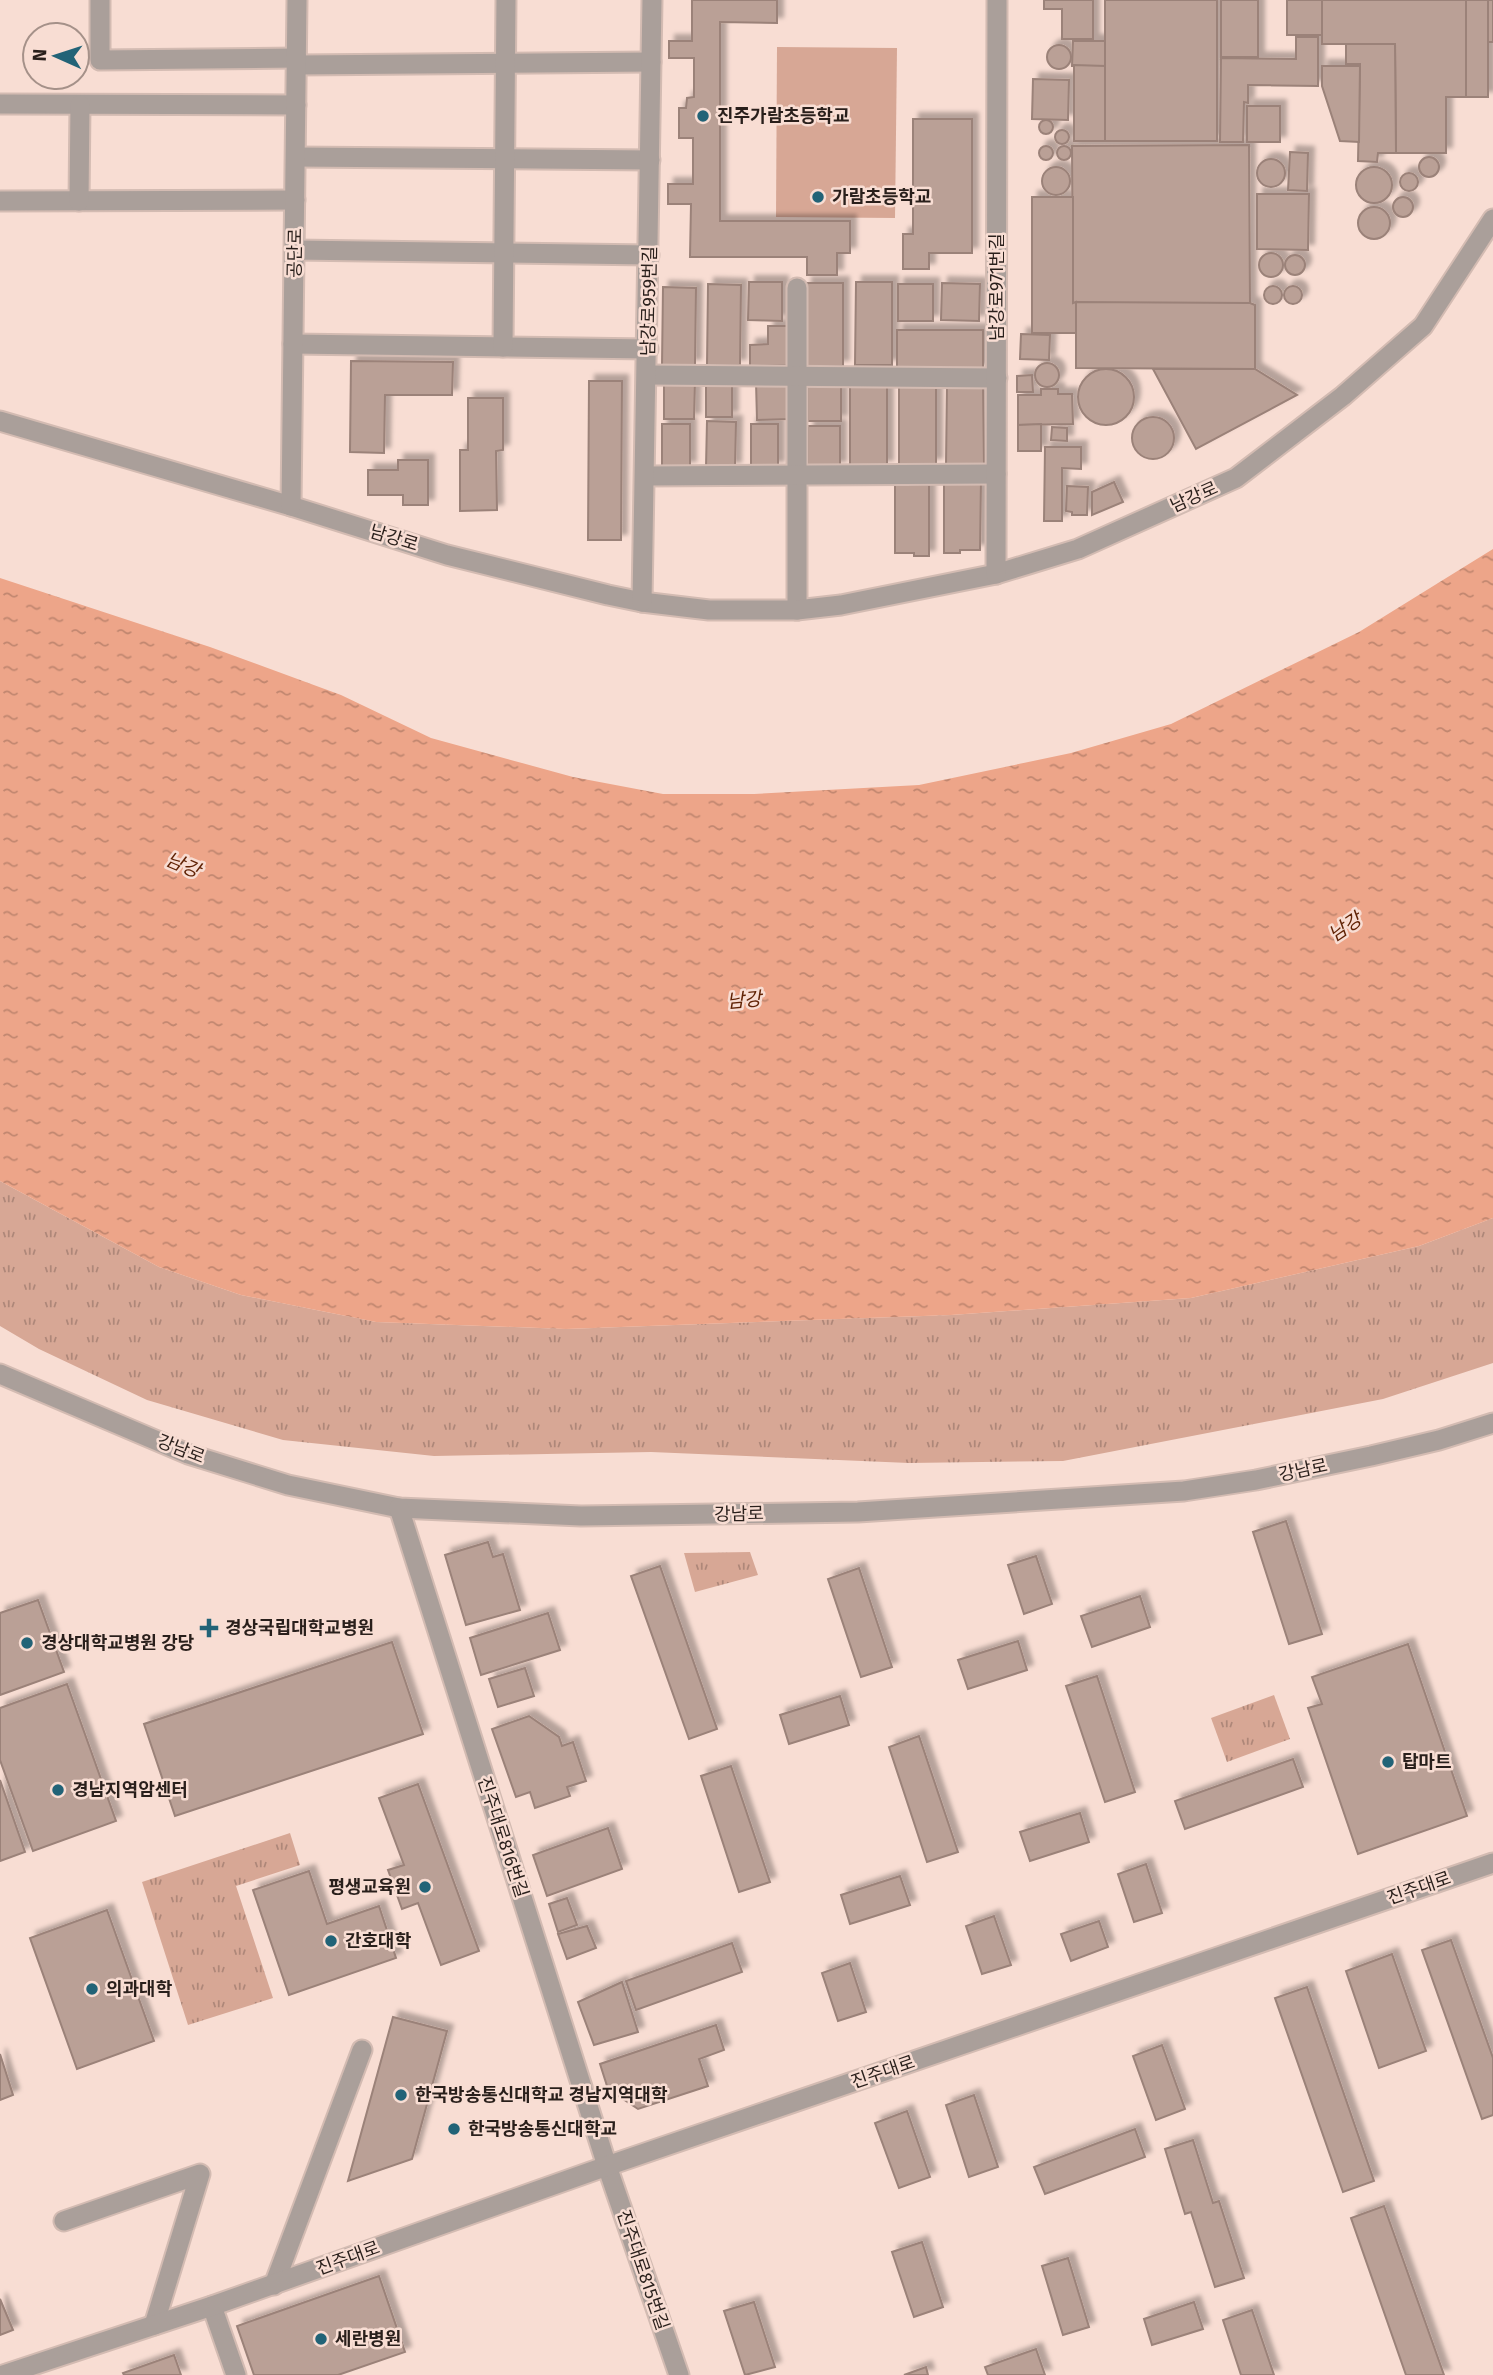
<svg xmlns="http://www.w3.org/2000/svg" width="1493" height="2375" font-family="'Fira Sans','Noto Sans KR',sans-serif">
  <defs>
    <pattern id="park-tufts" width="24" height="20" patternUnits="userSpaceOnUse" patternTransform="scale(1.75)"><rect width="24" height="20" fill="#d7a795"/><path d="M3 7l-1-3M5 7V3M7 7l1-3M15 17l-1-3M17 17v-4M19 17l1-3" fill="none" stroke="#ae8779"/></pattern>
    <pattern id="water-ripples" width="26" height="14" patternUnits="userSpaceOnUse" patternTransform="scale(1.75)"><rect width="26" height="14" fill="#eda589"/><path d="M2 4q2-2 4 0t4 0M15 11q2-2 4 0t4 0" fill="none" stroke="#c0866f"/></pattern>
    <filter id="shadow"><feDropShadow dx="6" dy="-6" stdDeviation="2" flood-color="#0004"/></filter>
  </defs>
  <rect width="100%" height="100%" fill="#f8ddd3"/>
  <polygon fill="#d7a795" points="777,47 897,48 895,218 776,217"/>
  <g fill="url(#park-tufts)">
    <polygon points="0,1181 159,1267 241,1295 376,1322 566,1329 951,1315 1191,1298 1419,1246 1493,1218 1493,1363 1383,1399 1063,1461 909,1463 651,1452 434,1456 283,1440 147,1400 39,1349 0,1326"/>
    <polygon points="750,1552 758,1575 695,1592 684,1553"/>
    <polygon points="1274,1695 1290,1739 1227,1762 1211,1718"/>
    <polygon points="290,1833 300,1865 236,1886 273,1998 188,2025 142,1882"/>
  </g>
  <polygon fill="url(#water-ripples)" points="1493,549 1493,1218 1419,1246 1191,1298 951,1315 566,1329 376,1322 241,1295 159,1267 0,1181 0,578 210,647 341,695 431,738 573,777 663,794 754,794 919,785 1071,753 1171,724 1359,632"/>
  <g fill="#baa096" stroke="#9b8279" stroke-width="2" filter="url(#shadow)">
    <polygon points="692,0 777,0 777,23 720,22 720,221 850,221 850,253 837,253 837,275 807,275 807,257 690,257 691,204 668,204 668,184 693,184 693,138 679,138 679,108 686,108 687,98 694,97 694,58 669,58 669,41 692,41"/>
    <polygon points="1044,0 1093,0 1093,39 1062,39 1062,9 1044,9"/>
    <rect x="1105" y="0" width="112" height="141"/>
    <rect x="1221" y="0" width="37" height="57"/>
    <rect x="1287" y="0" width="35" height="35"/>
    <polygon points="1322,0 1466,0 1466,97 1446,97 1446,153 1396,153 1395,44 1322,44"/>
    <rect x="1466" y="0" width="22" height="97"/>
    <rect x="1488" y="0" width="5" height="42"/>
    <polygon points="1296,37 1318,37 1318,86 1248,85 1248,103 1244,102 1243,142 1220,142 1221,58 1296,59"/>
    <polygon points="1073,41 1105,41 1105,66 1072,66"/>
    <polygon points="1346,44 1395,44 1396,153 1378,153 1377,162 1358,161 1360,66 1360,64 1346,64"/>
    <circle cx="1059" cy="57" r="12"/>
    <polygon points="1074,65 1105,66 1105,141 1074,141"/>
    <polygon points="1322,66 1360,66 1359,142 1340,141 1322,86"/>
    <polygon points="1033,79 1069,80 1068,120 1032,119"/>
    <rect x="1247" y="106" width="33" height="36"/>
    <polygon points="913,119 972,119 972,253 929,253 929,269 903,269 903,234 913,234"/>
    <circle cx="1046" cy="127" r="7"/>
    <circle cx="1062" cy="137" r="7"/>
    <polygon points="1249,145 1250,303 1073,303 1072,146"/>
    <circle cx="1046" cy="153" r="7"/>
    <circle cx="1064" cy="153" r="7"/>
    <polygon points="1290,152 1308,153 1307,191 1288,190"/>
    <circle cx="1429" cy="167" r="10"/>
    <circle cx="1271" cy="173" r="14"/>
    <circle cx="1056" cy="181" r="14"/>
    <circle cx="1374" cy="185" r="18"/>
    <circle cx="1409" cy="182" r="9"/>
    <polygon points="1257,194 1309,194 1308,250 1257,249"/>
    <polygon points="1032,197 1073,197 1073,303 1076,302 1076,333 1032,333"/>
    <circle cx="1403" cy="207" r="10"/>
    <circle cx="1374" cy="223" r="16"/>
    <circle cx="1271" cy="265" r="12"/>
    <circle cx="1295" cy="265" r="10"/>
    <polygon points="749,282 782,282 782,321 748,320"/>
    <polygon points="856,282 892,282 892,365 855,365"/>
    <rect x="806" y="283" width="37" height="83"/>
    <polygon points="942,283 980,284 979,321 941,320"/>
    <polygon points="708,284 741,285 740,365 707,365"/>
    <rect x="898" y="284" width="35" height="37"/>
    <circle cx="1273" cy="295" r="9"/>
    <circle cx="1293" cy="295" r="9"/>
    <polygon points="663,287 696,288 695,365 662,365"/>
    <polygon points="1076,302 1250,303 1255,305 1255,369 1076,368"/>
    <polygon points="768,326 790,326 790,365 750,366 750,345 768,344"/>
    <polygon points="897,330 983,330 983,370 897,369"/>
    <polygon points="1021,334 1050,335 1049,360 1020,359"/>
    <polygon points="351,361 453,362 452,395 385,395 384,453 350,452"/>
    <circle cx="1047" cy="375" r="12"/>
    <circle cx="1106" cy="397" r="28"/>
    <polygon points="1153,369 1255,369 1297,395 1196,449"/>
    <polygon points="1032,375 1033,392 1017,392 1017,376"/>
    <rect x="706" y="378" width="26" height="39"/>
    <polygon points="589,381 622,381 621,540 588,540"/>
    <polygon points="664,381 695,381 694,419 664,419"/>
    <polygon points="756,382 790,382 791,419 757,420"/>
    <rect x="850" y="383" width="37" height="83"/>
    <polygon points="899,383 936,384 936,464 899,465"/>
    <rect x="808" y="384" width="33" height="37"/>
    <polygon points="947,384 983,384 984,465 946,465"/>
    <polygon points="1041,389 1058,389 1058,394 1072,394 1073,424 1018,425 1018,395 1041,395"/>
    <polygon points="468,398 503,398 503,450 496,451 497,510 460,511 460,450 468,450"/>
    <circle cx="1153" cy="438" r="21"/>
    <polygon points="707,421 736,422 735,468 706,467"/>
    <rect x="662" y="424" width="28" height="43"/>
    <rect x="751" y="424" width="27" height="43"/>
    <polygon points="1041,424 1041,451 1018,451 1018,425"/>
    <rect x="808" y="426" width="32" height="41"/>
    <polygon points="1052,427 1067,428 1067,441 1051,440"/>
    <polygon points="1045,447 1081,447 1081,469 1062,468 1062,521 1044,521"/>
    <polygon points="398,460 428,460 428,505 403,505 403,495 368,495 368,470 398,470"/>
    <polygon points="944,480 981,480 980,550 960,550 960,553 944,553"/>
    <polygon points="1114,482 1123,502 1092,515 1092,492"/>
    <polygon points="895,485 929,485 929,556 914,556 914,553 895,553"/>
    <polygon points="1067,486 1088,487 1087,515 1072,515 1072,512 1066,511"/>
    <polygon points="1286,1521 1322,1634 1289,1644 1253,1532"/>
    <polygon points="488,1542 493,1557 503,1554 520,1610 466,1625 445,1555"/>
    <polygon points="1036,1556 1052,1604 1024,1614 1008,1565"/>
    <polygon points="660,1566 717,1729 689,1739 631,1576"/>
    <polygon points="859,1568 892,1667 861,1677 828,1579"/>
    <polygon points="1140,1596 1150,1627 1092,1647 1081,1616"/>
    <polygon points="38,1600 64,1672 0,1695 0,1613"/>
    <polygon points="548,1613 560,1650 481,1675 470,1638"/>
    <polygon points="1018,1641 1027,1670 968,1689 958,1660"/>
    <polygon points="392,1642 423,1734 175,1816 144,1724"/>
    <polygon points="1408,1644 1467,1816 1358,1854 1308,1708 1322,1704 1312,1677"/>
    <polygon points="525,1668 534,1696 498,1707 489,1679"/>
    <polygon points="1097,1676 1135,1792 1105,1802 1066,1686"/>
    <polygon points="67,1684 116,1821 33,1851 0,1760 0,1708"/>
    <polygon points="840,1696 849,1725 789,1744 780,1715"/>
    <polygon points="529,1716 559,1737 562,1746 573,1742 586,1781 567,1787 570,1796 535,1808 530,1792 516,1797 492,1729"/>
    <polygon points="919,1736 958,1852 927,1862 889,1747"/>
    <polygon points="1293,1759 1303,1787 1185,1829 1175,1801"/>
    <polygon points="731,1766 770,1882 739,1892 701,1776"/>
    <polygon points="0,1780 25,1852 0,1861"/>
    <polygon points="418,1784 479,1951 441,1965 418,1903 402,1909 388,1870 404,1865 379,1798"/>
    <polygon points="1080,1813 1089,1842 1030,1861 1020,1832"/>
    <polygon points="608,1828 622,1869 547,1896 533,1855"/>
    <polygon points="1146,1864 1162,1913 1134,1922 1118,1874"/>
    <polygon points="309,1871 327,1924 379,1906 396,1958 289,1995 253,1890"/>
    <polygon points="900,1876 910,1905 850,1924 841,1895"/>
    <polygon points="567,1898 577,1925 558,1932 549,1904"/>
    <polygon points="107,1910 154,2041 77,2069 30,1938"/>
    <polygon points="994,1916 1011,1965 982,1974 966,1926"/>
    <polygon points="1099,1921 1108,1947 1071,1961 1061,1934"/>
    <polygon points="587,1926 596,1948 567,1959 558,1934"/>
    <polygon points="1451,1940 1493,2058 1493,2115 1482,2119 1422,1950"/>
    <polygon points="732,1943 742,1972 636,2010 626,1981"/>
    <polygon points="1392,1954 1426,2051 1379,2068 1346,1971"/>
    <polygon points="850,1963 866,2012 838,2021 822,1973"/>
    <polygon points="622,1982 638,2032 594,2045 578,2002"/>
    <polygon points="1307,1987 1374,2181 1343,2192 1275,1998"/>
    <polygon points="393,2017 447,2031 412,2159 348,2181"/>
    <polygon points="716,2025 724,2050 699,2059 708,2086 638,2109 608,2089 600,2064"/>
    <polygon points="1162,2045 1185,2109 1156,2120 1133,2056"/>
    <polygon points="0,2054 13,2095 0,2100"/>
    <polygon points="974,2095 998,2167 969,2177 946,2105"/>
    <polygon points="907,2111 930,2177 899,2188 875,2123"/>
    <polygon points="1135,2129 1145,2157 1045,2194 1034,2167"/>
    <polygon points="1193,2140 1213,2203 1219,2201 1244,2278 1215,2287 1191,2212 1185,2214 1165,2149"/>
    <polygon points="1384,2206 1444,2375 1406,2375 1351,2218"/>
    <polygon points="922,2242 943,2307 914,2317 892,2252"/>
    <polygon points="1068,2258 1089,2327 1063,2335 1042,2266"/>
    <polygon points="379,2276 405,2352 338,2375 254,2375 237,2326"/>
    <polygon points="0,2299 13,2330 0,2335"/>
    <polygon points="754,2302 775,2367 745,2375 724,2311"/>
    <polygon points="1194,2302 1203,2329 1152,2345 1144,2319"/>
    <polygon points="1252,2310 1274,2375 1241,2375 1223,2320"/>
    <polygon points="1036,2349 1045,2375 988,2375 985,2367"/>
    <polygon points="174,2355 181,2375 124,2375 123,2373"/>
    <polygon points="926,2367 928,2375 904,2375"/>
  </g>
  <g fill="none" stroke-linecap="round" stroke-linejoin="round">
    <g stroke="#d3bbb2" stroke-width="23">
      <g id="minor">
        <polyline points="100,0 100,60 297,58"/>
        <polyline points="297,65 651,62"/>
        <polyline points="0,104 296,105"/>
        <polyline points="296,157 650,160"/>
        <polyline points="0,201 295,200"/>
        <polyline points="79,201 80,105"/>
        <polyline points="295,250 649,255"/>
        <polyline points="797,288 797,610"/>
        <polyline points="293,344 648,349"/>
        <polyline points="503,347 506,0"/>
        <polyline points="648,375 997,378"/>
        <polyline points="0,421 291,506 447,555 608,595 642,602 709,610 797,610 841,605 996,574 1078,549 1236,478 1343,396 1423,326 1493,219"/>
        <polyline points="646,476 996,474"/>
        <polyline points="291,506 297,0"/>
        <polyline points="996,574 997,0"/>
        <polyline points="642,602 652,0"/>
        <polyline points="0,1374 188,1454 288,1485 399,1508 581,1516 858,1512 1184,1491 1256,1480 1371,1456 1439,1440 1493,1423"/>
        <polyline points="399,1508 607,2166 679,2375"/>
        <polyline points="64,2221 200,2174 154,2325"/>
        <polyline points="274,2285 362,2050"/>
        <polyline points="212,2306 236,2375"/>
        <polyline points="3,2375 212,2306 607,2166 1493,1863"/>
      </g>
    </g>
    <use href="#minor" stroke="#aa9f9a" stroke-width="19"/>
  </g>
  <g fill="#226377" stroke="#f8ddd3" stroke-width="2.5">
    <circle cx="703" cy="116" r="7"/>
    <circle cx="818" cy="197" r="7"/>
    <path d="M205.5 1617.5h7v7h7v7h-7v7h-7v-7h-7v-7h7z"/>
    <circle cx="27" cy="1643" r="7"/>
    <circle cx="1388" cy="1762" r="7"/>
    <circle cx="58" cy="1790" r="7"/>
    <circle cx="425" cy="1887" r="7"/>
    <circle cx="331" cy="1941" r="7"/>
    <circle cx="92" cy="1989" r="7"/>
    <circle cx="401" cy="2095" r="7"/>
    <circle cx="454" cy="2129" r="7"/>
    <circle cx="321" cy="2339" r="7"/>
  </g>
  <g text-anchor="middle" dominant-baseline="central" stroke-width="5" stroke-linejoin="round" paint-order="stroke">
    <g font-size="18" font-weight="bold" fill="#291f1b" stroke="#f8ddd3" text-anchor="start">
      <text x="717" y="116">진주가람초등학교</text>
      <text x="832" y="197">가람초등학교</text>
      <text x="225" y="1628">경상국립대학교병원</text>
      <text x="41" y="1643">경상대학교병원 강당</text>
      <text x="1402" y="1762">탑마트</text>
      <text x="72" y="1790">경남지역암센터</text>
      <text x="411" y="1887" text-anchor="end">평생교육원</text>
      <text x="345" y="1941">간호대학</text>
      <text x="106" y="1989">의과대학</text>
      <text x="415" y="2095">한국방송통신대학교 경남지역대학</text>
      <text x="468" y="2129">한국방송통신대학교</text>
      <text x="335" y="2339">세란병원</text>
    </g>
    <g font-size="18" fill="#291f1b" stroke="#f8ddd3">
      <text transform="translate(295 253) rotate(-89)">공단로</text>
      <text transform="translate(997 287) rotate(-90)">남강로971번길</text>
      <text transform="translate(649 301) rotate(-89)">남강로959번길</text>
      <text transform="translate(1194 497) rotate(-24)">남강로</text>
      <text transform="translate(394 538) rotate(17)">남강로</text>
      <text transform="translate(181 1449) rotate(21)">강남로</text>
      <text transform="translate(1303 1470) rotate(-12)">강남로</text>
      <text transform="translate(739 1514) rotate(-1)">강남로</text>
      <text transform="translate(503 1837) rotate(72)">진주대로816번길</text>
      <text transform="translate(1419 1888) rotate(-19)">진주대로</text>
      <text transform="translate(883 2072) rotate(-19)">진주대로</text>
      <text transform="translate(348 2258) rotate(-20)">진주대로</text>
      <text transform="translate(643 2270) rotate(71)">진주대로815번길</text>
    </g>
    <g font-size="19" font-style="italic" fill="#612305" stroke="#f8ddd3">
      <text transform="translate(183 865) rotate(23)">남강</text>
      <text transform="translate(1345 927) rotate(-34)">남강</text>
      <text transform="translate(744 1000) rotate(-5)">남강</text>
    </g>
  </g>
  <g transform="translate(56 56) rotate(273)"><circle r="33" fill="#f8ddd3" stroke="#a59189" stroke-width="2"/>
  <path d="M0-5L12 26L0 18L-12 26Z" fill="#226377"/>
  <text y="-10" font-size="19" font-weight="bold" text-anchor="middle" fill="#291f1b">N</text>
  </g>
</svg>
